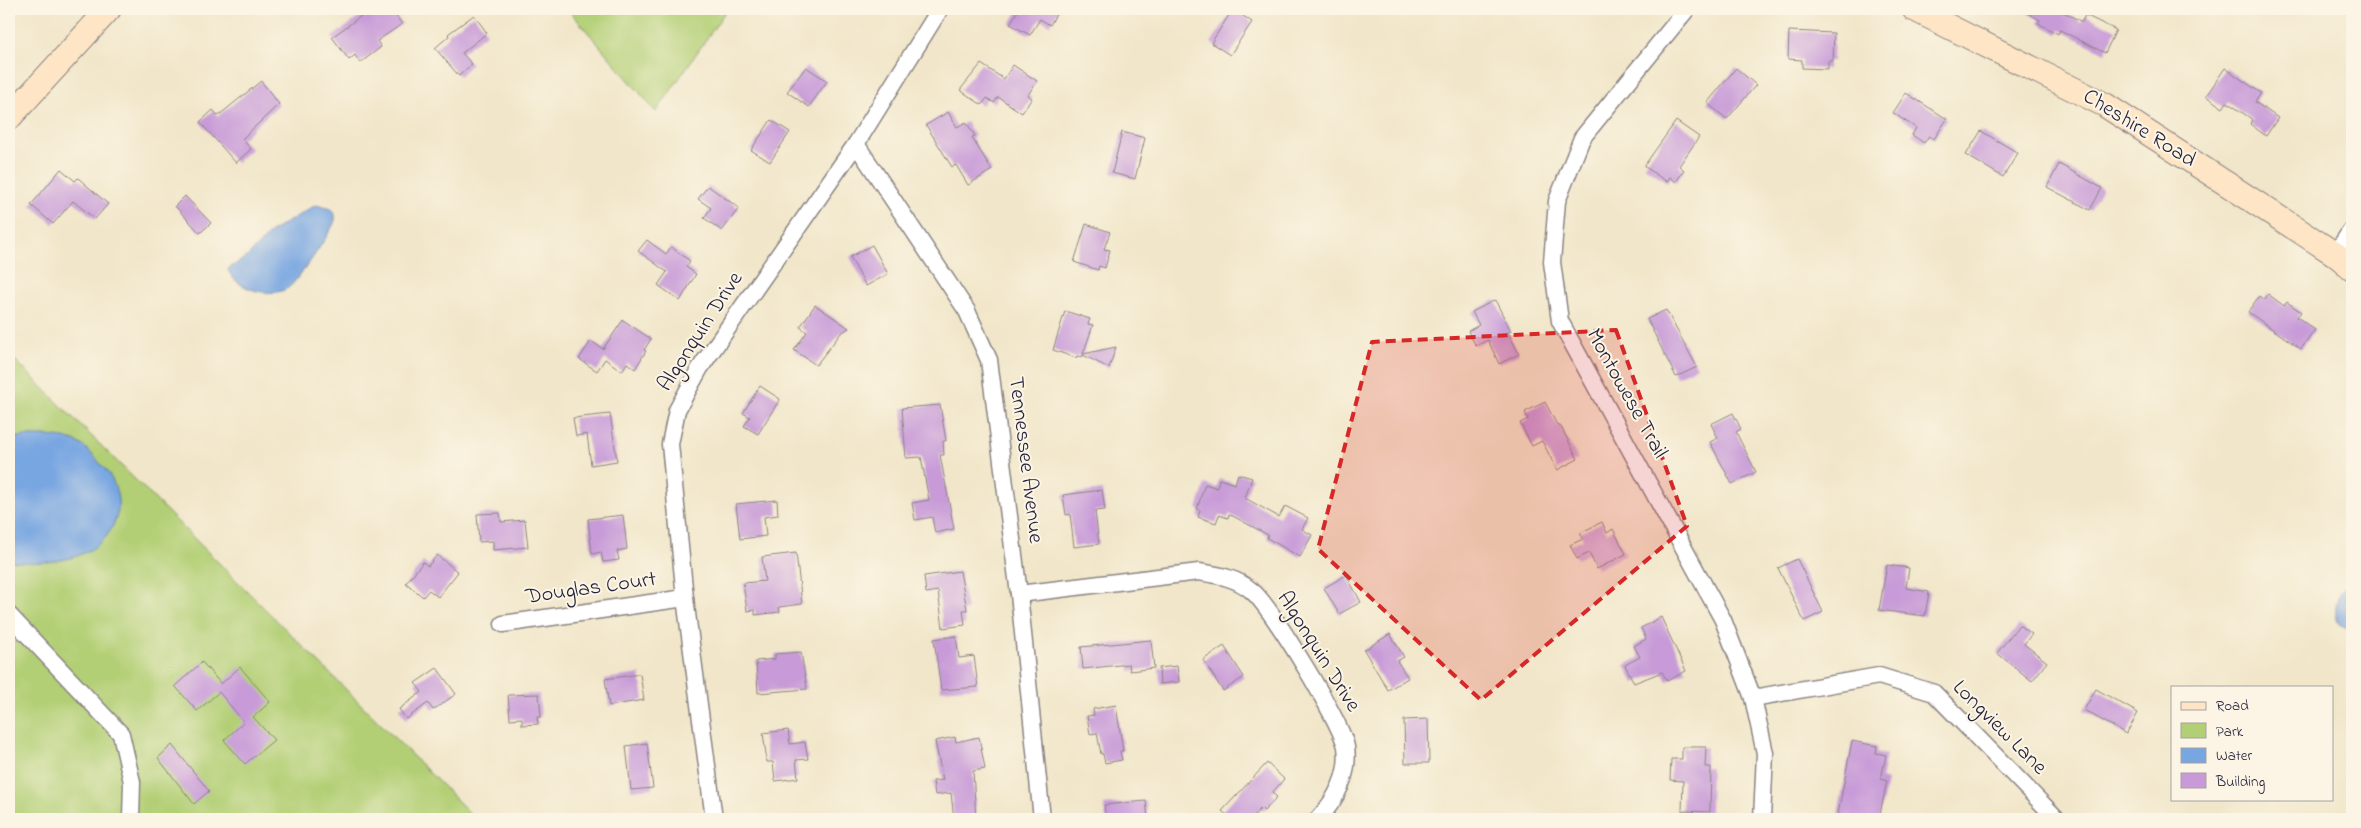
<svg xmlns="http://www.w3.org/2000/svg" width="2361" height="828" font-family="'Indie Flower',sans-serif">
  <rect width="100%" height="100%" fill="#fcf5e5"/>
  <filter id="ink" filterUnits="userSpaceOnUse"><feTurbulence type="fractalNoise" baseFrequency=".02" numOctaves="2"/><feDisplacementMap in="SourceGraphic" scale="10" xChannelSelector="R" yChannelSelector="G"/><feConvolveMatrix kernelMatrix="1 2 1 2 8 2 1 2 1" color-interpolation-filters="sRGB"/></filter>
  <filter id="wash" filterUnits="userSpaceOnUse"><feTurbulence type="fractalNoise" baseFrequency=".0096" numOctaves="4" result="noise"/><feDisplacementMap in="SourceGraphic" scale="20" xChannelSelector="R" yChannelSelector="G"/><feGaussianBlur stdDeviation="1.12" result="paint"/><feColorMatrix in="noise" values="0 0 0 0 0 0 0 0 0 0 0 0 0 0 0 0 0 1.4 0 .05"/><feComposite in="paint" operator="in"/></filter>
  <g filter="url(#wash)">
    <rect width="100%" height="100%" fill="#f1e6c9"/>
    <g fill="#b2cf75" stroke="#6a7858">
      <polygon points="568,9 727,9 656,112"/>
      <polygon points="9,354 476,819 9,819"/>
    </g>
    <g fill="#78a6e1" stroke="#4d648e">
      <path d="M 316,205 L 329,208 L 334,212 C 335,215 336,219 334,223 C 329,235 298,281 288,288 C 271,299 234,289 228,269 L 248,256 L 272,231 Z"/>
      <path d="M 25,436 C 42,436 58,435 74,441 C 88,447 95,458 105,469 C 115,480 121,500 117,515 C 105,561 49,566 9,561 L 9,439 Z"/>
      <path d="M 2352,580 L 2352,630 L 2339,624 C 2331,608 2339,590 2352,580 Z"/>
    </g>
    <g id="blocks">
      <g fill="#c89bd8">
        <polygon points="371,9 391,9 402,24 377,41 381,47 360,63 355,55 349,60 332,37"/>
        <polygon points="1019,9 1059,9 1050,25 1040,19 1030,35 1010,24"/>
        <polygon points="1233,9 1252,22 1230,55 1211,43"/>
        <polygon points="2020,9 2058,9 2082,22 2085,15 2116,30 2105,53 2060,30 2058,34 2038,23 2040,20"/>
        <polygon points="474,15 487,33 462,53 472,64 459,76 435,48 449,36 448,34"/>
        <polygon points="1789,31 1834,33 1833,61 1828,61 1828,69 1802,68 1802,60 1788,59"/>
        <polygon points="981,64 1004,79 1013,65 1037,81 1028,95 1032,98 1022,113 998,97 994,103 987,98 982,105 960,90"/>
        <polygon points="806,67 827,81 809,107 787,92"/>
        <polygon points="1736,68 1756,85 1727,119 1707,103"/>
        <polygon points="2225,68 2261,93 2255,102 2278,118 2266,136 2250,124 2253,120 2227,102 2223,108 2206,96"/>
        <polygon points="261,81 279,104 242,139 251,149 236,163 200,122 213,110 218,116"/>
        <polygon points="1906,93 1947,119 1934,139 1929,136 1924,143 1912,135 1916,128 1893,113"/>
        <polygon points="948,112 957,127 966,122 975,136 972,138 992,170 968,185 956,165 952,167 926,125"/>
        <polygon points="771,120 790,132 770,162 751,150"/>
        <polygon points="1676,121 1699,137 1679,166 1684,170 1676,182 1670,177 1667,182 1644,166"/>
        <polygon points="1981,131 2018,153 2003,177 1966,155"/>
        <polygon points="1122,132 1145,138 1135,179 1112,173"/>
        <polygon points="2059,164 2102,188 2090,210 2047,187"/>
        <polygon points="61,169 75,181 78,178 108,204 95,219 73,201 53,224 31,205"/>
        <polygon points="708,186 739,208 722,231 704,218 711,208 698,199"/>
        <polygon points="185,196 211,223 200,233 175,206"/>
        <polygon points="1086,224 1110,232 1104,249 1110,250 1105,268 1099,266 1098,270 1074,262"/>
        <polygon points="647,240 666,254 671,247 690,261 686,267 696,274 680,301 658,285 667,272 638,251"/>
        <polygon points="872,245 888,274 866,286 850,257"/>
        <polygon points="2268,294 2284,306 2287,302 2301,312 2297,317 2315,330 2301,349 2248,312 2259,296 2264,300"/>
        <polygon points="1495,300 1511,331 1508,332 1519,354 1499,364 1488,340 1476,346 1468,331 1479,325 1472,312"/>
        <polygon points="815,305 849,328 841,333 816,365 794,350 807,332 800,327"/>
        <polygon points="1666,310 1697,367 1676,377 1647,319"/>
        <polygon points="1065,311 1090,319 1088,324 1093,325 1083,354 1116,347 1109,368 1083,355 1082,357 1077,356 1076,358 1053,350"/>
        <polygon points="623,320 651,339 644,350 646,351 635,369 627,363 622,371 605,359 597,371 579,359 591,341 603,349"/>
        <polygon points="760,386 780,399 758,434 744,426 750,417 743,413"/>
        <polygon points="1545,402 1557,425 1561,427 1578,459 1557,470 1542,441 1532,446 1520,423 1528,419 1525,412"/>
        <polygon points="940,405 946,441 943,441 944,455 940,455 954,529 935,533 932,517 915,520 912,503 929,500 921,457 906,458 902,408"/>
        <polygon points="1733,413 1741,429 1736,432 1756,472 1732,484 1710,442 1718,438 1711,424"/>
        <polygon points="610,414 617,461 591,465 587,434 576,436 573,418"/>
        <polygon points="1238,474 1252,478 1245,498 1279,517 1285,506 1308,518 1302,529 1312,535 1300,557 1267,538 1268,535 1229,514 1228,518 1219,515 1216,523 1198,517 1200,510 1197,509 1205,484 1217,488 1219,479 1235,484"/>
        <polygon points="1102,490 1105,510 1095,511 1099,544 1074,547 1070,514 1066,515 1063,495"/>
        <polygon points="777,500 778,515 764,517 766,536 740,539 736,504"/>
        <polygon points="500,513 501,522 525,520 528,547 493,550 493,541 479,542 477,514"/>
        <polygon points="623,515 627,549 617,551 619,560 603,562 601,552 592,554 588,519"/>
        <polygon points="1602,522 1607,533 1613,529 1626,554 1597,569 1589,553 1577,559 1570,545 1583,539 1580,533"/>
        <polygon points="796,553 802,604 779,607 780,612 755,615 755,610 747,611 743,583 765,581 762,557"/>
        <polygon points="437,555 458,572 438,597 429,590 423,597 406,583 423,562 428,566"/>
        <polygon points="1797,559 1823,612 1804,621 1778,568"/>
        <polygon points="1887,565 1909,568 1906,588 1929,592 1925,616 1879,610"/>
        <polygon points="960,571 967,610 963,610 965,625 943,628 938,591 926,593 924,576"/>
        <polygon points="1346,575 1361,602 1339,614 1324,588"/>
        <polygon points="1661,617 1686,671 1667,681 1662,672 1634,683 1625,665 1640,657 1634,646 1646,639 1641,628"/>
        <polygon points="2019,625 2032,634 2024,644 2047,662 2032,681 1997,653"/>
        <polygon points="1390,634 1404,657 1397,661 1408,678 1388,690 1364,650"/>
        <polygon points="956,636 959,658 974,656 978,687 941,690 934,639"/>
        <polygon points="1151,640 1154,668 1130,671 1129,664 1083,669 1081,647"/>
        <polygon points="1224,646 1244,677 1223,691 1203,660"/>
        <polygon points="801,652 807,689 758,693 756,661 775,659 775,654"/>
        <polygon points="202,662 221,684 240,667 270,702 253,717 274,740 245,764 224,740 244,722 219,692 197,711 175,686"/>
        <polygon points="1177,666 1179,682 1160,684 1159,668"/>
        <polygon points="437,668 456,694 433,710 428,703 406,719 399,709 422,692 415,683"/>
        <polygon points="640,674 644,700 609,706 605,679"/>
        <polygon points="2096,689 2138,713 2126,734 2084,710"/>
        <polygon points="539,694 541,717 537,717 538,724 522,725 522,718 510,719 508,695"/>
        <polygon points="1116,705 1123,751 1120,751 1122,760 1105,763 1103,754 1101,754 1097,733 1090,734 1087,716 1094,715 1093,709"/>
        <polygon points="1428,719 1429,763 1405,763 1404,720"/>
        <polygon points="788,730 790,744 805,742 808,759 796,760 798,778 775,781 773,762 767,762 763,733"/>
        <polygon points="955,737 956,742 979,737 985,769 973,771 976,819 954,819 951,793 935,795 933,781 943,780 935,741"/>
        <polygon points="1852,741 1877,746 1876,753 1886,755 1881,779 1887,781 1879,819 1866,819 1838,814"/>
        <polygon points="647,743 653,788 631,790 626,746"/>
        <polygon points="172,745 209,791 194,804 158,758"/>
        <polygon points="1682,747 1706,747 1705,767 1711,767 1710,812 1682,811 1683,781 1670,780 1671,759 1682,759"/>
        <polygon points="1267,763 1284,779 1272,793 1277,797 1264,811 1261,808 1251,819 1231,819 1222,811"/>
        <polygon points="1146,801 1148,819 1106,819 1104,805"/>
      </g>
    </g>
  </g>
  <g filter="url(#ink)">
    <use href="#blocks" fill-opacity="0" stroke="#8a8482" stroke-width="1"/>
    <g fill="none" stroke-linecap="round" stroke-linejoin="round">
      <g stroke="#8a8482" stroke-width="19">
        <g id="street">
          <polyline points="1687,9 1582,138 1557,201 1552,262 1560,321 1723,620 1753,698 1765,753 1762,819"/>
          <polyline points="856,144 967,311 989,360 1019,594 1042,819"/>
          <polyline points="2335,254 2352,229"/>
          <path d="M 1019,594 L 1199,572 C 1219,575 1237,578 1252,591 C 1271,606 1342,724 1346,747 C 1350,774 1336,800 1318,819"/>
          <polyline points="9,615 121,734 132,782 131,819"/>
          <polyline points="503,624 685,598"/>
          <polyline points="1753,698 1879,676 1934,693 2057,819"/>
          <polyline points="714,819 685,598 670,444 677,410 700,368 856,144 940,9"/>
        </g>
      </g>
      <g stroke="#8a8482" stroke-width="26">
        <g id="secondary">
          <polyline points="1914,9 2105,105 2335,254 2352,268"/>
          <polyline points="9,118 109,9"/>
        </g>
      </g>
      <use href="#street" stroke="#fff" stroke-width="16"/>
      <use href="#secondary" stroke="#fee5c5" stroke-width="24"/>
    </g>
  </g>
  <path fill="#d62828" fill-opacity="0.2" stroke="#d62828" stroke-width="4" stroke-dasharray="10 6" stroke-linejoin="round" d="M 1616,330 L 1687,526 L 1481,700 L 1318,549 L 1372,342 Z"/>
  <g text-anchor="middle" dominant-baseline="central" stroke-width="4" stroke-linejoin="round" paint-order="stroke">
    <g font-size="22" fill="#22223b" stroke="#fcf5e5">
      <text transform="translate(2139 129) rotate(32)">Cheshire Road</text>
      <text transform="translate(701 332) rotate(-57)">Algonquin Drive</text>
      <text transform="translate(1626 394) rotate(61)">Montowese Trail</text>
      <text transform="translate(1025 460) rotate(83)">Tennessee Avenue</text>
      <text transform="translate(591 589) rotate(-8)">Douglas Court</text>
      <text transform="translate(1318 652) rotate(58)">Algonquin Drive</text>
      <text transform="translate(1999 728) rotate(45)">Longview Lane</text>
    </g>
  </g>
  <rect width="2361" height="828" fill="none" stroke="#fcf5e5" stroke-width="30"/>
  <rect x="2171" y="686" width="162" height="115" fill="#fcf5e5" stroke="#a5a1a1"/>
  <rect x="2181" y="702" width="25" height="8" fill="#fee5c5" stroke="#a5a1a1"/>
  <text x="2216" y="710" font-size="15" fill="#22223b">Road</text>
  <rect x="2181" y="723" width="25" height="15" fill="#b2cf75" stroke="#a5a1a1"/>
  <text x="2216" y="736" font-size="15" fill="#22223b">Park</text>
  <rect x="2181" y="748" width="25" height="15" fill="#78a6e1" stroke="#a5a1a1"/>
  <text x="2216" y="760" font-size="15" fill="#22223b">Water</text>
  <rect x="2181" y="773" width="25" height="15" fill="#c89bd8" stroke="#a5a1a1"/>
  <text x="2216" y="786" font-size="15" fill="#22223b">Building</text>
</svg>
